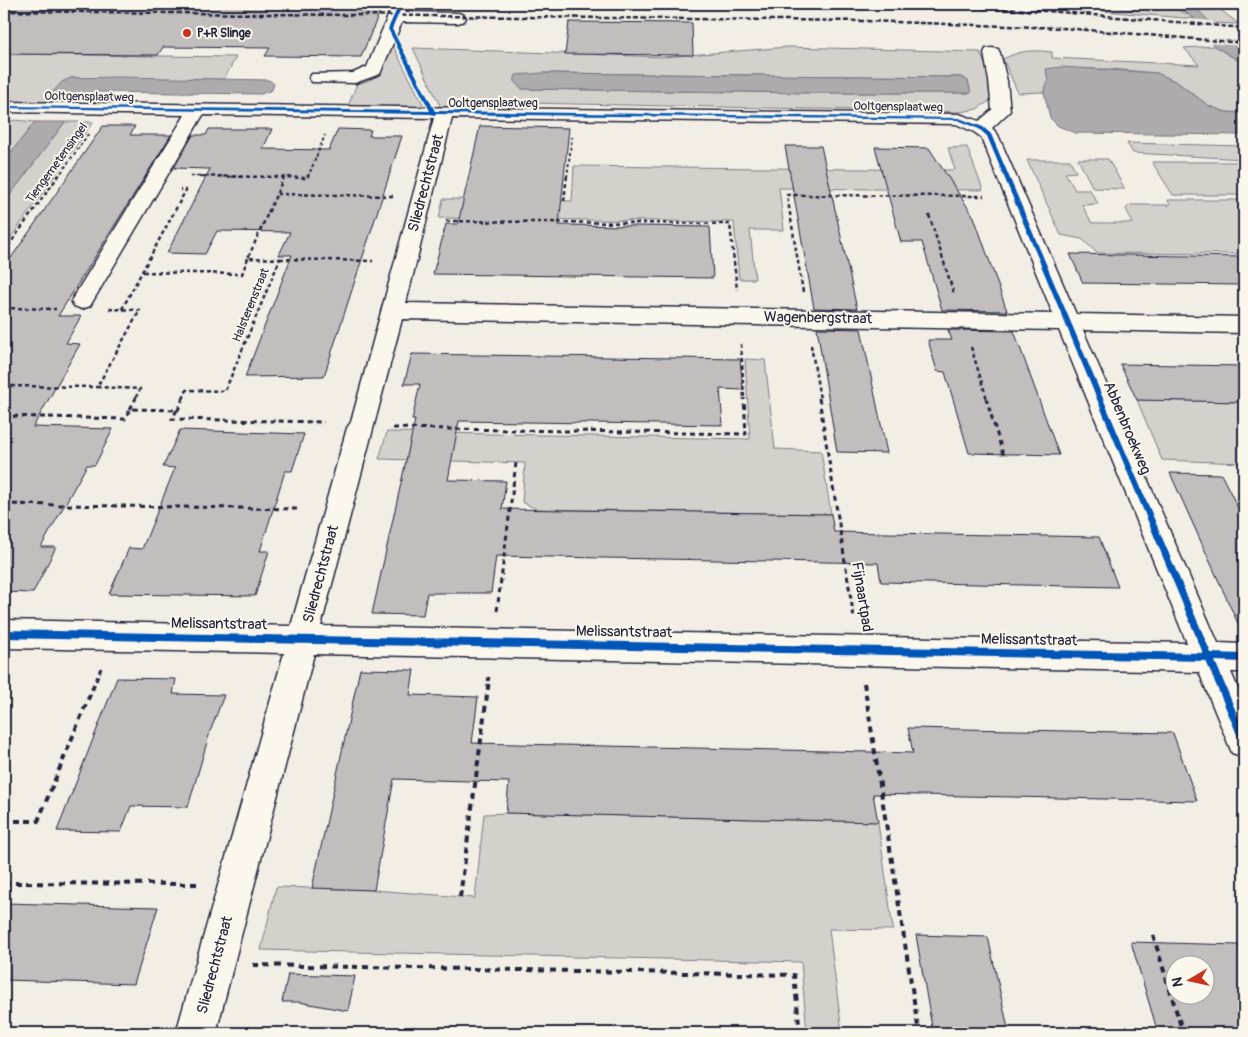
<svg xmlns="http://www.w3.org/2000/svg" width="1248" height="1037" font-family="Pangolin,sans-serif">
  <rect width="100%" height="100%" fill="#f2eee5"/>
  <filter id="ink" filterUnits="userSpaceOnUse"><feTurbulence type="fractalNoise" baseFrequency=".02" numOctaves="2"/><feDisplacementMap in="SourceGraphic" scale="10" xChannelSelector="R" yChannelSelector="G"/><feConvolveMatrix kernelMatrix="1 2 1 2 8 2 1 2 1" color-interpolation-filters="sRGB"/></filter>
  <g filter="url(#ink)">
    <g fill="#d4d1cc" stroke="#7b7a84" fill-rule="evenodd">
      <path d="M 1100,4 C 1133,4 1167,0 1195,19 L 1103,11 Z"/>
      <polygon points="1191,4 1213,4 1239,24 1211,23"/>
      <path d="M 390,46 L 393,46 L 423,104 L 421,107 L 416,108 L 347,108 L 357,84 C 382,78 382,69 390,46 Z"/>
      <path d="M 1214,46 L 1244,64 L 1244,113 L 1226,112 L 1209,106 L 1177,82 L 1157,73 L 1110,69 L 1047,69 L 1048,81 L 1044,92 L 1018,93 L 1003,59 C 1021,50 1032,50 1052,52 L 1052,58 L 1199,65 L 1184,48 Z"/>
      <path d="M 788,47 L 980,52 L 988,72 L 991,100 L 977,109 L 960,112 L 478,102 L 476,107 L 441,108 L 413,48 L 663,57 ZM 543,73 L 961,77 L 968,81 L 971,93 L 816,93 L 523,89 Z"/>
      <polygon points="4,54 236,57 224,79 71,78 62,82 44,104 4,104"/>
      <polygon points="14,120 35,122 4,161 4,124"/>
      <polygon points="65,122 93,122 4,247 4,203"/>
      <polygon points="1127,143 1244,146 1244,159 1133,153"/>
      <polygon points="967,147 983,190 779,188 784,230 750,230 755,279 739,279 734,222 439,218 443,199 572,201 574,166 955,170 948,148"/>
      <polygon points="1078,159 1108,159 1125,189 1093,188"/>
      <polygon points="1027,160 1070,160 1076,172 1065,173 1075,190 1090,190 1098,204 1082,205 1092,223 1133,223 1126,209 1130,205 1170,205 1168,200 1244,200 1244,254 1097,253 1082,239 1061,235"/>
      <polygon points="1152,162 1244,162 1244,195 1173,195"/>
      <polygon points="745,359 765,360 775,449 821,451 831,514 536,509 522,502 525,463 379,459 387,432 750,439"/>
      <polygon points="1137,400 1244,402 1244,463 1162,460"/>
      <polygon points="506,813 878,822 893,930 829,929 842,1033 807,1033 801,962 261,950 276,887 374,890 475,898 484,814"/>
    </g>
    <g fill="#aeabad" stroke="#76747f">
      <path d="M 1148,4 L 1191,4 C 1210,20 1223,40 1244,53 L 1244,64 L 1214,46 L 1195,19 L 1183,10 L 1171,6 Z"/>
      <polygon points="1061,67 1157,73 1177,82 1209,106 1226,112 1244,113 1244,135 1076,133 1058,126 1050,118 1044,92 1048,81 1046,69"/>
      <polygon points="543,73 961,77 968,81 971,93 816,93 522,89 514,82 516,75"/>
      <polygon points="119,77 269,80 274,84 272,90 261,94 98,92 83,98 48,97 62,82 71,78"/>
      <polygon points="35,122 65,122 4,203 4,161"/>
    </g>
    <polygon fill="#f2eee5" points="1190,19 1212,21 1228,39 1239,46 1209,43"/>
    <g fill="#c2bebe" stroke="#22223b" fill-rule="evenodd">
      <polygon points="4,4 383,4 361,57 265,56 270,48 163,47 158,55 4,54"/>
      <polygon points="569,22 692,23 693,55 565,54"/>
      <polygon points="103,126 135,126 130,135 171,135 58,316 81,316 66,343 80,344 33,427 113,429 95,465 87,465 41,547 56,547 33,593 4,592 4,268"/>
      <polygon points="480,126 569,128 559,225 710,227 713,278 433,274 446,224 458,224"/>
      <polygon points="209,129 272,129 263,149 329,150 338,129 371,130 369,136 402,136 324,376 245,377 292,255 279,255 290,232 217,231 205,254 167,253 210,169 174,168 193,135 206,135"/>
      <polygon points="785,146 821,146 857,309 814,308"/>
      <polygon points="875,147 929,148 974,217 1007,311 942,310 922,242 901,242"/>
      <polygon points="1070,254 1244,257 1244,285 1083,283"/>
      <polygon points="817,328 861,329 887,453 837,452"/>
      <polygon points="948,330 1014,331 1059,455 969,453 945,372 937,371 928,340 952,340"/>
      <polygon points="412,354 740,359 743,390 720,389 723,425 459,421 448,480 506,481 502,509 831,514 834,532 1099,537 1118,587 881,582 878,563 496,556 491,593 427,593 423,615 372,614 415,420 412,420 420,384 404,384"/>
      <polygon points="1120,364 1244,366 1244,402 1137,400"/>
      <polygon points="180,430 304,434 292,471 285,471 260,551 269,551 255,596 109,594 129,548 142,549 175,468 163,467"/>
      <polygon points="1170,473 1221,474 1244,520 1244,637"/>
      <polygon points="360,669 414,670 410,695 478,697 472,743 913,753 908,728 1173,733 1197,801 873,794 878,822 506,813 509,782 394,779 374,890 312,888"/>
      <polygon points="117,678 176,679 173,694 224,695 210,732 188,807 131,806 121,832 57,831"/>
      <polygon points="4,903 117,906 158,907 134,984 4,980"/>
      <polygon points="916,935 988,937 1009,1033 933,1033"/>
      <path d="M 1131,942 L 1238,945 L 1244,957 L 1244,1033 L 1158,1033 ZM 1176,964 L 1206,964 L 1206,994 L 1176,994 Z"/>
      <polygon points="288,974 355,976 348,1011 299,1002 282,1002"/>
    </g>
    <g fill="none" stroke-linecap="round" stroke-linejoin="round">
      <g stroke="#22223b" stroke-width="3">
        <g id="minor">
          <polygon points="393,4 409,4 405,12 458,13 464,15 466,18 464,21 458,23 402,22 380,74 355,83 312,82 309,78 312,74 353,73 367,67"/>
          <path d="M 992,48 L 998,49 L 1000,53 L 1007,81 L 1010,111 L 992,128 L 998,135 L 1076,314 L 1244,317 L 1244,333 L 1083,330 L 1218,643 L 1244,644 L 1244,672 L 1231,672 L 1244,703 L 1244,757 L 1232,753 L 1199,672 L 314,654 L 216,1033 L 176,1033 L 284,653 L 4,648 L 4,620 L 291,626 L 347,428 L 351,422 L 434,118 L 203,115 L 90,306 L 82,309 L 74,306 L 71,301 L 185,115 L 4,112 L 4,102 L 959,114 L 979,121 L 992,110 L 989,81 L 984,53 L 986,49 ZM 452,118 L 956,124 L 974,132 L 981,137 L 1053,314 L 406,303 ZM 402,319 L 1059,330 L 1187,643 L 321,626 Z"/>
        </g>
      </g>
      <g stroke="#22223b" stroke-width="2" stroke-dasharray="3 2.5" stroke-linecap="butt">
        <polyline points="190,176 244,177"/>
        <polyline points="58,177 89,133"/>
        <polyline points="308,177 325,135"/>
        <polyline points="567,177 572,137"/>
      </g>
      <g stroke="#22223b" stroke-width="2.5" stroke-dasharray="4 3" stroke-linecap="butt">
        <polyline points="190,176 284,177"/>
        <polyline points="277,194 393,196"/>
        <polyline points="564,201 567,175"/>
        <polyline points="929,215 954,294"/>
        <polyline points="446,221 730,224 737,290"/>
        <polyline points="4,252 59,175"/>
        <polyline points="280,259 373,261"/>
        <polyline points="143,272 242,274 248,258"/>
        <polyline points="803,292 787,195 984,196"/>
        <polyline points="4,308 56,309"/>
        <polyline points="109,309 140,310 97,387 140,389 135,399"/>
        <polyline points="122,309 186,190 180,190"/>
        <polyline points="741,344 744,399"/>
        <polyline points="811,345 820,399"/>
        <polyline points="971,347 987,399"/>
        <polyline points="4,386 97,387"/>
        <polyline points="183,399 187,390 225,391 280,259 248,258 284,177 307,178 308,175"/>
      </g>
      <g stroke="#22223b" stroke-width="3" stroke-dasharray="5 4" stroke-linecap="butt">
        <polyline points="819,398 854,618"/>
        <polyline points="986,398 1003,454"/>
        <polyline points="130,409 136,398"/>
        <polyline points="177,410 172,419 324,422"/>
        <polyline points="4,416 125,419 130,409 178,410 183,398"/>
        <polyline points="393,428 746,434 744,398"/>
        <polyline points="4,504 298,509"/>
        <polyline points="497,611 516,463"/>
        <polyline points="96,681 101,668"/>
        <polyline points="488,681 489,677"/>
      </g>
      <g stroke="#22223b" stroke-width="4" stroke-dasharray="6 5" stroke-linecap="butt">
        <polyline points="864,683 919,1033"/>
        <polyline points="4,821 38,821 96,680"/>
        <polyline points="4,883 198,884"/>
        <polyline points="460,897 489,680"/>
        <polyline points="1153,935 1183,1033"/>
        <polyline points="253,965 794,975 800,1033"/>
      </g>
      <use href="#minor" fill="#fbf7ec" fill-rule="evenodd"/>
      <g stroke="#22223b" stroke-width="2.5" stroke-dasharray="5 2.5" stroke-linecap="butt">
        <polyline points="869,4 1048,11 1244,28"/>
        <polyline points="4,11 865,21 1063,28 1244,43"/>
      </g>
      <g stroke="#fbf7ec" stroke-width="3">
        <polygon id="cycleway" points="399,4 403,4 392,29 435,111 959,118 983,127 991,134 1211,653 1244,654 1244,662 1215,661 1244,731 1244,745 1241,744 1206,661 4,638 4,630 1203,653 987,136 979,129 958,120 436,114 434,115 431,114 4,108 4,106 430,111 388,29"/>
      </g>
      <use href="#cycleway" fill="#0057b8" fill-rule="evenodd"/>
    </g>
  </g>
  <circle fill="#c8321e" stroke="#fbf7ec" stroke-width="2" cx="187" cy="33" r="5"/>
  <g text-anchor="middle" dominant-baseline="central" stroke-width="4" stroke-linejoin="round" paint-order="stroke">
    <g font-size="12" font-weight="bold" fill="#22223b" stroke="#fbf7ec" text-anchor="start">
      <text x="197" y="33">P+R Slinge</text>
    </g>
    <g font-size="12" fill="#22223b" stroke="#fbf7ec">
      <text transform="translate(89 97) rotate(1)">Ooltgensplaatweg</text>
      <text x="493" y="103">Ooltgensplaatweg</text>
      <text transform="translate(898 107) rotate(1)">Ooltgensplaatweg</text>
      <text transform="translate(57 163) rotate(-54)">Tiengemetensingel</text>
      <text transform="translate(251 305) rotate(-68)">Halsterenstraat</text>
    </g>
    <g font-size="15" fill="#22223b" stroke="#fbf7ec">
      <text transform="translate(426 183) rotate(-75)">Sliedrechtstraat</text>
      <text transform="translate(818 318) rotate(1)">Wagenbergstraat</text>
      <text transform="translate(1127 428) rotate(67)">Abbenbroekweg</text>
      <text transform="translate(321 574) rotate(-75)">Sliedrechtstraat</text>
      <text transform="translate(862 597) rotate(81)">Fijnaartpad</text>
      <text transform="translate(219 624) rotate(1)">Melissantstraat</text>
      <text transform="translate(624 632) rotate(1)">Melissantstraat</text>
      <text transform="translate(1029 640) rotate(1)">Melissantstraat</text>
      <text transform="translate(215 965) rotate(-75)">Sliedrechtstraat</text>
    </g>
  </g>
  <rect width="1248" height="1037" fill="none" stroke="#fbf7ec" stroke-width="20"/>
  <rect x="10" y="10" width="1228" height="1017" fill="none" stroke="#22223b" stroke-width="2" filter="url(#ink)"/>
  <g transform="translate(1190 980) rotate(261)"><circle r="24" fill="#fbf7ec" stroke="#a4a2a5"/>
  <path d="M0-4L9 19L0 12L-9 19Z" fill="#c8321e"/>
  <text y="-8" font-size="14" font-weight="bold" text-anchor="middle" fill="#22223b">N</text>
  </g>
</svg>
